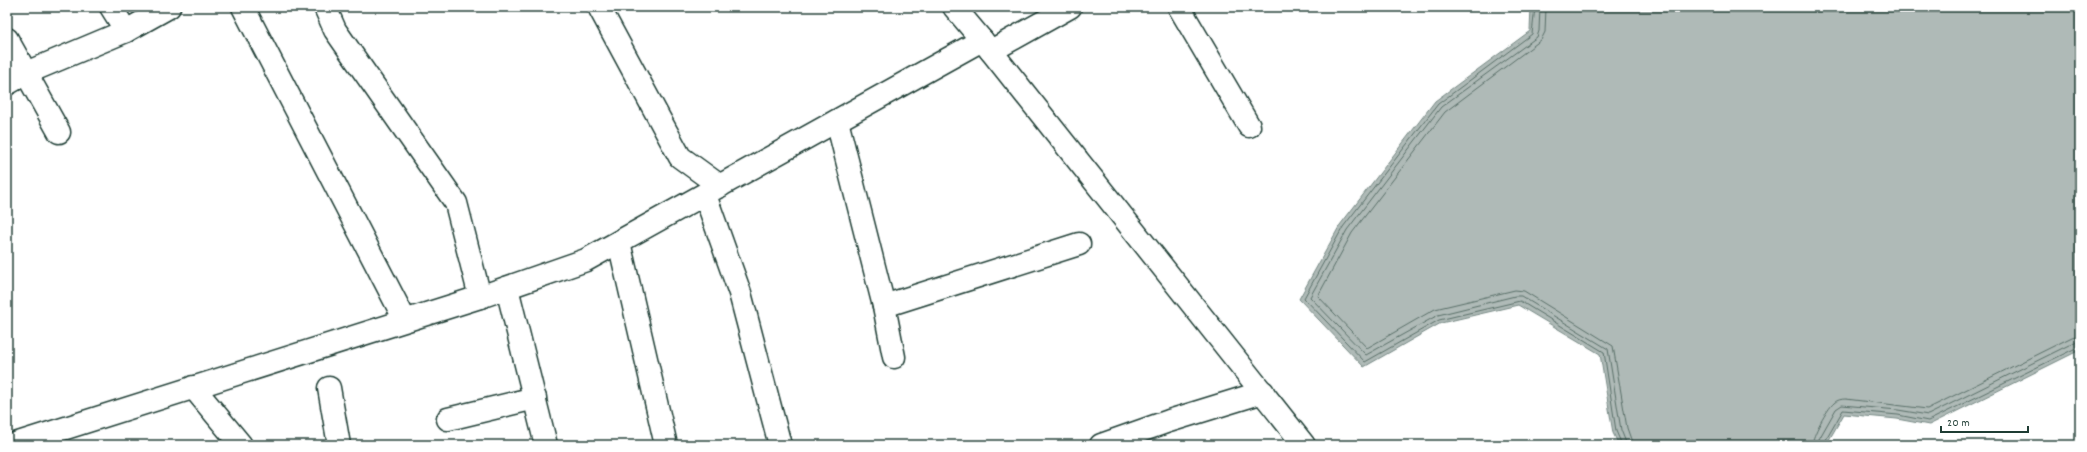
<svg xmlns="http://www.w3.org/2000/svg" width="2087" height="452" font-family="Dekko,sans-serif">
  <rect width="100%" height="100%" fill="#fff"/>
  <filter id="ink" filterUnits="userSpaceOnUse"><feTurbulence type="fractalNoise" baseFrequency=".025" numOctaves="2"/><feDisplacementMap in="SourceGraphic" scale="8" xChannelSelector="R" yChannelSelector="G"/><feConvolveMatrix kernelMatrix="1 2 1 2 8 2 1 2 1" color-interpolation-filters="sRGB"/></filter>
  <g filter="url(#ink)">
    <polygon fill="#afbab7" stroke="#758883" points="1531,7 2080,7 2080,350 1929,425 1897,419 1844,414 1826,445 1619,445 1613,433 1600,354 1518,305 1441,323 1364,367 1299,299 1340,225 1435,101 1530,31"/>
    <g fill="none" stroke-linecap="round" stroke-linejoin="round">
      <g stroke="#596f68" stroke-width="1">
        <polyline points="1535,7 1532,34 1438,104 1343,227 1304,298 1365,362 1439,320 1520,301 1604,352 1616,431 1622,445"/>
        <polyline points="1540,7 1539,31 1537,37 1441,107 1347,230 1310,297 1366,355 1438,315 1515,296 1521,296 1608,349 1621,430 1627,445"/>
        <polyline points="1546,7 1545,32 1541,40 1445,112 1352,233 1318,296 1367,348 1435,309 1515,290 1524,291 1613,346 1627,428 1633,445"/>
        <path d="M 1812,445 C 1812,436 1827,409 1834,403 C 1837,400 1841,399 1846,399 L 1927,409 L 2072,337 L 2080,335"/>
        <polyline points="1818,445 1819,439 1836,409 1842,405 1898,410 1928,415 2075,342 2080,341"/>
        <polyline points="1823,445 1843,410 1898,415 1928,421 2080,346"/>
      </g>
      <g stroke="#1f3d34" stroke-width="25">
        <g id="minor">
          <polyline points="111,7 126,31"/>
          <polyline points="243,7 405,320"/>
          <polyline points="325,7 335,30 456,203 480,297"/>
          <polyline points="599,7 680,157 720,186"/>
          <polyline points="954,7 991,51 1304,445"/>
          <polyline points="1179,7 1249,126"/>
          <polyline points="7,39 59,132"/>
          <polyline points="991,51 1070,7"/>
          <polyline points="7,84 26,73 126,31 169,7"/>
          <polyline points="837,121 884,306 894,357"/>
          <polyline points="705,195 740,293 780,445"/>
          <polyline points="619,242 666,445"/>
          <polyline points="507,288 546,445"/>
          <polyline points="884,306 1079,244"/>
          <polyline points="193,387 241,445"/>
          <polyline points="329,388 339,445"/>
          <polyline points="448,419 535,398"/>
          <polyline points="12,445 480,297 586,260 982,40"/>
          <polyline points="1101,445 1169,421 1263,392"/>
        </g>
      </g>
      <use href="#minor" stroke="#fff" stroke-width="22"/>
    </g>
  </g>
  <rect width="2087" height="452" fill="none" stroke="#fff" stroke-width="24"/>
  <rect x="12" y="12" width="2063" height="428" fill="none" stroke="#1f3d34" stroke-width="1.5" filter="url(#ink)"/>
  <path d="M1941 426v6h87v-6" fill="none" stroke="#1f3d34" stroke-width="2"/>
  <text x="1947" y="426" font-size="12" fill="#1f3d34" stroke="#ffffff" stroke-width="3" paint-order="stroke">20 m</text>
</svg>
